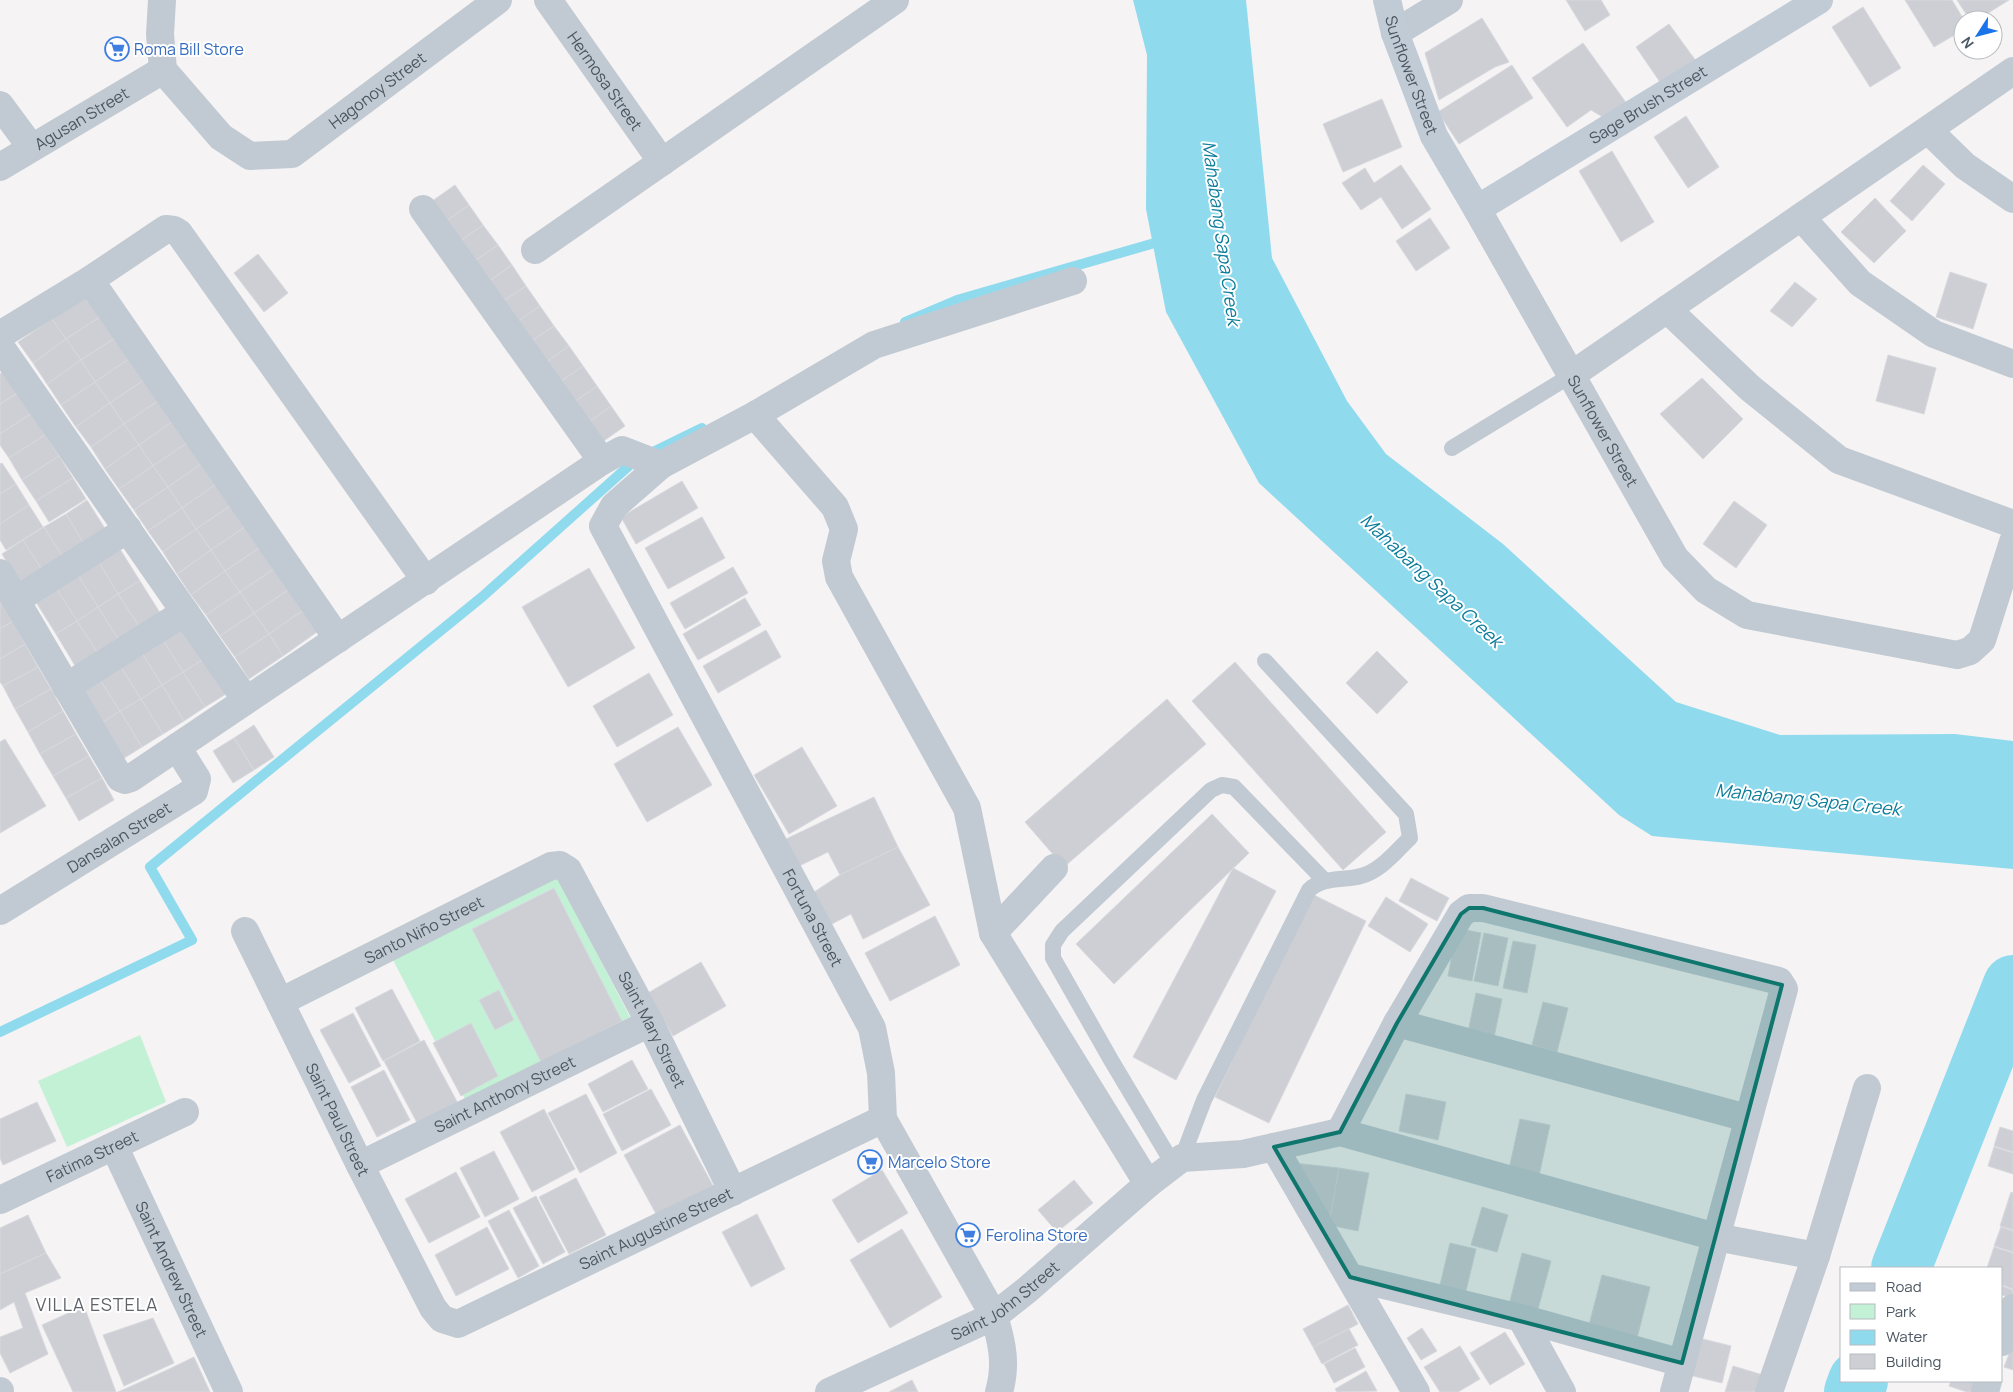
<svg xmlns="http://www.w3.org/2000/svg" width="2013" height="1392" font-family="Manrope,sans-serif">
  <rect width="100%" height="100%" fill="#f5f3f3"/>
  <g fill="#c3f1d5">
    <polygon points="557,877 630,1017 466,1101 392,958"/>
    <polygon points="140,1035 166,1102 67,1147 38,1081"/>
  </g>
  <polygon fill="#90daee" points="1133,0 1246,0 1272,258 1347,401 1386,454 1503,544 1676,702 1780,735 1955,734 2013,741 2013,869 1652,836 1619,815 1259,483 1166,312 1146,209 1147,55"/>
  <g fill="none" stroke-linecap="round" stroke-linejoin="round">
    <g stroke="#90daee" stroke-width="10">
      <polyline points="905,322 957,300 1165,240"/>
      <polyline points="653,452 702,428"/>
      <polyline points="0,1032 192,940 150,867 482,597 631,464"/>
    </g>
    <g stroke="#90daee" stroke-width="60">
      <polyline points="1901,1268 2013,985"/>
      <polyline points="1854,1392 1858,1381"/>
    </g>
  </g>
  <g fill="#cdcfd5" stroke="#d7d9de">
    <polygon points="1566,0 1601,0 1610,15 1585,31"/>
    <polygon points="1905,0 1952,0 1964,20 1963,30 1934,47"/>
    <polygon points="1957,0 2009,0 1977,20 1970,20"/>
    <polygon points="1863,7 1901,68 1870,87 1832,27"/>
    <polygon points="1482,18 1509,62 1495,67 1439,100 1425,53"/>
    <polygon points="1669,24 1696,61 1662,85 1636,47"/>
    <polygon points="1583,43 1627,104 1606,119 1591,110 1567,127 1532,78"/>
    <polygon points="1512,65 1533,98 1459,144 1438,112"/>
    <polygon points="1382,99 1402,147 1343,172 1323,124"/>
    <polygon points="1686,116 1719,167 1688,188 1654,137"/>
    <polygon points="1612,151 1654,222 1621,242 1579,171"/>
    <polygon points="1401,165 1431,209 1402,229 1381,197 1361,210 1342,183 1365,168 1374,183"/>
    <polygon points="1923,165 1945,184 1912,221 1890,201"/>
    <polygon points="455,185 469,205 442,224 428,204"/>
    <polygon points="1875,198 1906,231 1874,263 1841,232"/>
    <polygon points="469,205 483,225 456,244 442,224"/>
    <polygon points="1430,218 1450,248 1416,271 1396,241"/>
    <polygon points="483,225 498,245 470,264 456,244"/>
    <polygon points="498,245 512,265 485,284 470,264"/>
    <polygon points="258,254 288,293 264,312 234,273"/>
    <polygon points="512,265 526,286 499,304 485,284"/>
    <polygon points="1950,272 1987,284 1973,329 1936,317"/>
    <polygon points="1795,282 1817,299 1792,327 1770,311"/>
    <polygon points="526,286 540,306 513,325 499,304"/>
    <polygon points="86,295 100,317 66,339 52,319"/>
    <polygon points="540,306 554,326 527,344 513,325"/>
    <polygon points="100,317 115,338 81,360 66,339"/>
    <polygon points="52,319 66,339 33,363 18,342"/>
    <polygon points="554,326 569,346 542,365 527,344"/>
    <polygon points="115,338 129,359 95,382 81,360"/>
    <polygon points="66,339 81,360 47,384 33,363"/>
    <polygon points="569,346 583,366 556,385 542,365"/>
    <polygon points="1888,355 1936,368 1924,414 1876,401"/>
    <polygon points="129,359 144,380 110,403 95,382"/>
    <polygon points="81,360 95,382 61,405 47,384"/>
    <polygon points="583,366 597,386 570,405 556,385"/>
    <polygon points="4,371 18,393 0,404 0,374"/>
    <polygon points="1702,378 1743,419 1703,459 1660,414"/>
    <polygon points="144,380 158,401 124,424 110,403"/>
    <polygon points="95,382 110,403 76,427 61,405"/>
    <polygon points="597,386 611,406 585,425 570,405"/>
    <polygon points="18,393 32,413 0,434 0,404"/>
    <polygon points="158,401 172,422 139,445 124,424"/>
    <polygon points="110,403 124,424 91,447 76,427"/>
    <polygon points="611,406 625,426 598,445 585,425"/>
    <polygon points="32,413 45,435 9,458 0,445 0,434"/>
    <polygon points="172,422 187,443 153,466 139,445"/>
    <polygon points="124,424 139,445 105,469 91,447"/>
    <polygon points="45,435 59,456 22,480 9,458"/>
    <polygon points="187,443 201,464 168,487 153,466"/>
    <polygon points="139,445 153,466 119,489 105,469"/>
    <polygon points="59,456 73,478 36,501 22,480"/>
    <polygon points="2,463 16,484 0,494 0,464"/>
    <polygon points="201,464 215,485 182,508 168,487"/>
    <polygon points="153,466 168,487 134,510 119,489"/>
    <polygon points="73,478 86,499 49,522 36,501"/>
    <polygon points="682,481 698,508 636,544 621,517"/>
    <polygon points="16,484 29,505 0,524 0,494"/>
    <polygon points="215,485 230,506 196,529 182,508"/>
    <polygon points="168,487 182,508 148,531 134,510"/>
    <polygon points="87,500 109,535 87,549 66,514"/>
    <polygon points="1734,501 1767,525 1736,568 1703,544"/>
    <polygon points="29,505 43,527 6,550 0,540 0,524"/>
    <polygon points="230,506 245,527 211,550 196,529"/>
    <polygon points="182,508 196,529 163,552 148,531"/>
    <polygon points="66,514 87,549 66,562 44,527"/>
    <polygon points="702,517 725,558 668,589 645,548"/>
    <polygon points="44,527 66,562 45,575 23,540"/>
    <polygon points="245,527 259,548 225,571 211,550"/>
    <polygon points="196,529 211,550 177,574 163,552"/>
    <polygon points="23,540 45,575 24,589 2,554"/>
    <polygon points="118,546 140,581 118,594 97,559"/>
    <polygon points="259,548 274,569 240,592 225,571"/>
    <polygon points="211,550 225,571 191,595 177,574"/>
    <polygon points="97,559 118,594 98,607 76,572"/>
    <polygon points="733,567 748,593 685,629 670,603"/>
    <polygon points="589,568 635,648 568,687 522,607"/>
    <polygon points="274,569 288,590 254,613 240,592"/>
    <polygon points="225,571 240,592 206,615 191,595"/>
    <polygon points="76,572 98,607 77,621 55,586"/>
    <polygon points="140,581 162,616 141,629 118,594"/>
    <polygon points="55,586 77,621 56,634 34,599"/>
    <polygon points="288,590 302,611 269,634 254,613"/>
    <polygon points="240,592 254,613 220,636 206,615"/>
    <polygon points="118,594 141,629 120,642 98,607"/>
    <polygon points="745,598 761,625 698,660 683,634"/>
    <polygon points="0,599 13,621 0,629"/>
    <polygon points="98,607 120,642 99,655 77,621"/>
    <polygon points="302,611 317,632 283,656 269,634"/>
    <polygon points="254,613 269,634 235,657 220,636"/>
    <polygon points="13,621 25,644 0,659 0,629"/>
    <polygon points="77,621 99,655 77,669 56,634"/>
    <polygon points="182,624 204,659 183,672 161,637"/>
    <polygon points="766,630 781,657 718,693 703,666"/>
    <polygon points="269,634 283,656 249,679 235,657"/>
    <polygon points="161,637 183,672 162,685 140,650"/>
    <polygon points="25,644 38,667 3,686 0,682 0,659"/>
    <polygon points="140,650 162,685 141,699 119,664"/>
    <polygon points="1377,651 1408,682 1377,714 1346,683"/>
    <polygon points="204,659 226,694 205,707 183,672"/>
    <polygon points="1235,662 1386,832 1343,870 1192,701"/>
    <polygon points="119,664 141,699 120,711 98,677"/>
    <polygon points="38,667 51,689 15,709 3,686"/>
    <polygon points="183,672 205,707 184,721 162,685"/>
    <polygon points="649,673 673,715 617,747 593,706"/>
    <polygon points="98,677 120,711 99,725 77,690"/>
    <polygon points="162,685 184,721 163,734 141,699"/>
    <polygon points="51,689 63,711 28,732 15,709"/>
    <polygon points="141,699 163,734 142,747 120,711"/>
    <polygon points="1167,699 1206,744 1064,867 1025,822"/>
    <polygon points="63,711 76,734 40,754 28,732"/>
    <polygon points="120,711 142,747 121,760 99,725"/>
    <polygon points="254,725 274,757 254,770 234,738"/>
    <polygon points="678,727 712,785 647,822 614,764"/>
    <polygon points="76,734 89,756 53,776 40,754"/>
    <polygon points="234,738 254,770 233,783 213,751"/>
    <polygon points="5,739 46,806 0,833 0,742"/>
    <polygon points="802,747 837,806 789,834 754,775"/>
    <polygon points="89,756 102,778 66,798 53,776"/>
    <polygon points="102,778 114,800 79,821 66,798"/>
    <polygon points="874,797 898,847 840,875 828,852 799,866 786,839"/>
    <polygon points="1212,814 1249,853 1114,984 1076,944"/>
    <polygon points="898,847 930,905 863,939 851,914 828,926 811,894 840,875"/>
    <polygon points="1233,868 1276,891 1176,1080 1133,1057"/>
    <polygon points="1411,878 1449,898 1437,921 1399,901"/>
    <polygon points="554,888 622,1021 541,1062 472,929"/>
    <polygon points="1312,894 1366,921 1269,1123 1215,1097"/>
    <polygon points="1386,897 1428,924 1410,952 1368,926"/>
    <polygon points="935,916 960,965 890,1001 865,953"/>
    <polygon points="1457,928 1481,933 1472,981 1448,976"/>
    <polygon points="1484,933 1508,938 1498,986 1474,981"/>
    <polygon points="1513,941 1536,945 1527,993 1503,988"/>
    <polygon points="701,962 726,1006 673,1036 648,993"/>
    <polygon points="392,989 420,1041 383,1061 355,1008"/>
    <polygon points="499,990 514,1020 495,1030 479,1000"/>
    <polygon points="1476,993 1502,999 1493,1042 1467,1037"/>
    <polygon points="1543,1002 1568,1008 1557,1052 1532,1045"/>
    <polygon points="353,1013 381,1066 349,1083 320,1030"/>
    <polygon points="471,1023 498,1076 461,1096 433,1043"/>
    <polygon points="424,1040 462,1111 422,1132 384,1061"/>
    <polygon points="632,1060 648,1089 603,1112 588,1084"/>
    <polygon points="384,1070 410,1120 377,1137 351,1087"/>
    <polygon points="651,1089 671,1125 622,1151 603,1114"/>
    <polygon points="586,1094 617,1153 580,1173 548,1113"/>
    <polygon points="1406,1094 1446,1102 1438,1140 1399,1131"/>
    <polygon points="37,1102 56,1141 3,1165 0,1158 0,1119"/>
    <polygon points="544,1109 575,1169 532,1192 500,1132"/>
    <polygon points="1520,1119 1550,1125 1539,1176 1509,1169"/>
    <polygon points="680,1125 718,1195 662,1225 624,1155"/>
    <polygon points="2000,1127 2013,1131 2013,1152 1994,1146"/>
    <polygon points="1994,1147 2013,1153 2013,1174 1988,1166"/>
    <polygon points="494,1151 519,1199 485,1217 460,1168"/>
    <polygon points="1285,1162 1339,1168 1329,1225"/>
    <polygon points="1339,1168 1369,1173 1358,1231 1329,1225"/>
    <polygon points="882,1170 908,1213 858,1243 832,1200"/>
    <polygon points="456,1172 480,1217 429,1243 405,1199"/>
    <polygon points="576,1178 606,1235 569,1254 539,1197"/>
    <polygon points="1074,1180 1093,1203 1057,1232 1038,1210"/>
    <polygon points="2011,1192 2013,1193 2013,1230 2000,1226"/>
    <polygon points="536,1196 565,1252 543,1264 513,1208"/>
    <polygon points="1482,1207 1508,1215 1497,1252 1471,1245"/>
    <polygon points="509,1210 539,1266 518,1278 488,1221"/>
    <polygon points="757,1214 785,1269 751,1287 722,1232"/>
    <polygon points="28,1215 46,1253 0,1274 0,1228"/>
    <polygon points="487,1227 509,1269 456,1296 435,1255"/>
    <polygon points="2001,1227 2013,1231 2013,1252 1994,1246"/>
    <polygon points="902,1229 942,1297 890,1328 850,1260"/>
    <polygon points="1450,1243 1476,1249 1465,1295 1439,1289"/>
    <polygon points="1994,1247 2013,1253 2013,1289 2002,1285 2002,1268 1987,1268"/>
    <polygon points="46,1253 61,1278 25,1293 48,1354 10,1373 0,1353 0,1337 23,1328 14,1302 0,1310 0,1274"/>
    <polygon points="1522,1253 1551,1261 1537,1313 1509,1305"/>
    <polygon points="1602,1275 1650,1287 1636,1342 1588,1329"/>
    <polygon points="2002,1286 2013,1290 2012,1298 2002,1295"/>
    <polygon points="1348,1305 1358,1324 1313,1347 1303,1329"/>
    <polygon points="84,1306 116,1392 73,1392 42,1325"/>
    <polygon points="153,1318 174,1363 124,1386 103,1335"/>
    <polygon points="1422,1328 1437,1351 1421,1360 1407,1338"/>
    <polygon points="1349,1329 1358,1345 1322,1364 1313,1347"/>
    <polygon points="1505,1332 1525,1364 1490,1385 1470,1353"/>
    <polygon points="1699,1338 1731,1346 1722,1383 1689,1375"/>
    <polygon points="2013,1344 2013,1370 2004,1367"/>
    <polygon points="1460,1346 1480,1379 1458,1392 1440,1392 1424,1367"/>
    <polygon points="1355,1348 1365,1367 1334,1383 1324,1364"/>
    <polygon points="194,1357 210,1392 118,1392 167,1370"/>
    <polygon points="1733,1366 1763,1375 1757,1392 1725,1392"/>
    <polygon points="1366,1371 1377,1391 1337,1392 1335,1389"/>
    <polygon points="912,1380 918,1392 889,1392"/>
    <polygon points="1951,1381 1985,1381 1981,1392 1967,1392 1949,1386"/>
  </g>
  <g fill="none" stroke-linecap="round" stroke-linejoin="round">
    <g stroke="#c1cad2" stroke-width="16">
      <polyline points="1452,448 1570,376"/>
      <path d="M 1182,1158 L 1204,1100 L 1309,890 C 1324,876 1343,881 1361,876 C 1381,871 1396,851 1410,838 L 1406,814 L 1265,661"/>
      <polyline points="1173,1164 1111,1060 1053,958 1053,945 1062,931 1211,790 1222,785 1234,787 1325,881"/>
    </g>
    <g stroke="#c1cad2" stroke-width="28">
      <path id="s1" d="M 162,0 L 160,34 L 163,70 L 221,137 L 250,156 L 292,154 L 498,0"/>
      <path id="s2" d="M 548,0 L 662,162"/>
      <polyline points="1395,33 1449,0"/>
      <polyline points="0,105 31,147"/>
      <polyline points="1928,130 1965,166 2013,199"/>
      <path id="s3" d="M 0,167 L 163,70"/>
      <path id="s4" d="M 1477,209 L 1675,558 L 1706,590 L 1747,615 L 1957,655 L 1970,651 L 1982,640 L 2013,542"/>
      <polyline points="1801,217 1860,283 1934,334 2013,364"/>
      <polyline points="535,250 895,0"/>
      <polyline points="90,280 338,639"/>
      <polyline points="1667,309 1750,388 1839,460 2013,524"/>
      <polyline points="0,335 90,280 166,229 174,230 179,233 426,581"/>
      <polyline points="0,346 246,700"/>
      <polyline points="1570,376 2013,71"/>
      <polyline points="755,415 835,507 844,529 836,561 839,577 967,808 993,933 1148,1184"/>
      <path id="s5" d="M 602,461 L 622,450 L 661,465 L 614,506 L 603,526 L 872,1028 L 881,1073 L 883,1119 L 994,1316 C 1002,1342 1007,1365 999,1392"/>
      <polyline points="661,465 755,415 874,345 1073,281"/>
      <polyline points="0,573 120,778 125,780 131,778 602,461 423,209"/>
      <polyline points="16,600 128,529"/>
      <polyline points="66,687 185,612"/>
      <path id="s6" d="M 0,911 L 194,791 L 197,779 L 177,747"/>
      <path id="s7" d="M 245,931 L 360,1165 L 433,1308 L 442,1319 L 458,1324 L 883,1119"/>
      <polyline points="993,933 1054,868"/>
      <path id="s8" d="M 280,1002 L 551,866 L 560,865 L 568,870 L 650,1023 L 733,1192"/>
      <polyline points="1397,1023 1747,1118"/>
      <polyline points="1340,1132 1397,1023 1461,914 1469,908 1483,908 1779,981 1784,989 1674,1392"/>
      <path id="s9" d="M 114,1146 L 229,1392"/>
      <polyline points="1274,1147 1416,1392"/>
      <path id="s10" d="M 360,1165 L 650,1023"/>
      <path id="s11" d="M 0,1200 L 185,1112"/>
      <polyline points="1350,1277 1521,1318 1682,1363"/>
      <polyline points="1521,1318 1562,1392"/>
      <polyline points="2002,1342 2013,1308"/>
      <polyline points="0,1391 0,1392"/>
      <path id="s12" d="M 829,1392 L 994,1316 L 1027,1290 L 1148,1184 L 1182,1158 L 1243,1154 L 1340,1132 L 1716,1237 L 1816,1256"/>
      <polyline points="1769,1392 1816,1256 1867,1088"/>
      <polyline points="1985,1392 1988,1381"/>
    </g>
    <path stroke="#c1cbd6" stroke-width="28" id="s13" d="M 1387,0 L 1395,33 L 1434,136 L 1477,209 L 1819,0"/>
  </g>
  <path fill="#0f766e" fill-opacity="0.2" stroke="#0f766e" stroke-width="4" stroke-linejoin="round" d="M 1469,908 L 1483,908 L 1782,985 L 1682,1363 L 1350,1277 L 1274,1147 L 1340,1132 L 1397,1023 L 1461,914 Z"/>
  <defs>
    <g id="supermarket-ring" transform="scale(1.25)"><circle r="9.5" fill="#fff" stroke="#3f7fe0" stroke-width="1.5"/><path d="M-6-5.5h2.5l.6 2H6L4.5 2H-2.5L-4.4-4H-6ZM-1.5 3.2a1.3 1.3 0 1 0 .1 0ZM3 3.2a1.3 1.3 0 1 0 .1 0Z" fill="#3f7fe0"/></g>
  </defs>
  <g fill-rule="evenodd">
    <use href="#supermarket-ring" x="117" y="49"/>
    <use href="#supermarket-ring" x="870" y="1162"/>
    <use href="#supermarket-ring" x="968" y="1235"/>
  </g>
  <g text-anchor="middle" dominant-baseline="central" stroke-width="4" stroke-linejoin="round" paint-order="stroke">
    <g font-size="16" fill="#366cbe" stroke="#fff" text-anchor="start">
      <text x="134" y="49">Roma Bill Store</text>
      <text x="888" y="1162">Marcelo Store</text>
      <text x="986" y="1235">Ferolina Store</text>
    </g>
    <g font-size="16" fill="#4a5661" stroke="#fff">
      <text stroke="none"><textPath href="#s13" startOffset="79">Sunflower Street</textPath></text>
      <text stroke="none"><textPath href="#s2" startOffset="99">Hermosa Street</textPath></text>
      <text stroke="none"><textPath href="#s1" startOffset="342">Hagonoy Street</textPath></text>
      <text stroke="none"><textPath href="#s13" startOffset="429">Sage Brush Street</textPath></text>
      <text stroke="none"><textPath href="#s3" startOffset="95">Agusan Street</textPath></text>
      <text stroke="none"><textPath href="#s4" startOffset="255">Sunflower Street</textPath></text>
      <text stroke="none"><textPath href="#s6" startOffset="140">Dansalan Street</textPath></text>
      <text stroke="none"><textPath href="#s5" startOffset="594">Fortuna Street</textPath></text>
      <text stroke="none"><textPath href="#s8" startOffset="161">Santo Niño Street</textPath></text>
      <text stroke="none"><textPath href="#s8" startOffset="502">Saint Mary Street</textPath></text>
      <text stroke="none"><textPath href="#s10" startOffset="161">Saint Anthony Street</textPath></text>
      <text stroke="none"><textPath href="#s7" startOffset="210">Saint Paul Street</textPath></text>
      <text stroke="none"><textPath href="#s11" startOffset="102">Fatima Street</textPath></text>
      <text stroke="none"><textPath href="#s7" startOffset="672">Saint Augustine Street</textPath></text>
      <text stroke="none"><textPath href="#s9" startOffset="136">Saint Andrew Street</textPath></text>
      <text stroke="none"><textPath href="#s12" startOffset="199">Saint John Street</textPath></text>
    </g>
    <g font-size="18" font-style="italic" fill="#0c7c9b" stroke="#fff">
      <text transform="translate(1222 233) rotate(82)">Mahabang Sapa Creek</text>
      <text transform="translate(1432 580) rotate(43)">Mahabang Sapa Creek</text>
      <text transform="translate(1808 799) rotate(6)">Mahabang Sapa Creek</text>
    </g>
    <g font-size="18" letter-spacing="1" fill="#5f6368" stroke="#fff">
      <text x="97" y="1304">VILLA ESTELA</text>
    </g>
  </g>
  <rect x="1840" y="1267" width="162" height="115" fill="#ffffff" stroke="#b7bbc0"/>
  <rect x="1850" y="1283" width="25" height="8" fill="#c1cbd6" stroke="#b7bbc0"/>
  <text x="1886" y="1292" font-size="15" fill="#4a5661">Road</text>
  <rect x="1850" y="1304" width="25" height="15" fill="#c3f1d5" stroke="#b7bbc0"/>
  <text x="1886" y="1317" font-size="15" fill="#4a5661">Park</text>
  <rect x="1850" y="1330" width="25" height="15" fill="#90daee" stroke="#b7bbc0"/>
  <text x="1886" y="1342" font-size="15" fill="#4a5661">Water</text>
  <rect x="1850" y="1354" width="25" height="15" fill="#cdcfd5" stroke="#b7bbc0"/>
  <text x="1886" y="1367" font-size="15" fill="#4a5661">Building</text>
  <g transform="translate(1978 35) rotate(234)"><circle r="24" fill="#ffffff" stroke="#b7bbc0"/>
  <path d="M0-4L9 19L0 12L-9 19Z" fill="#1a73e8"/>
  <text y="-8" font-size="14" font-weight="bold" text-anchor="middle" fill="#4a5661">N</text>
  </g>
</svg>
